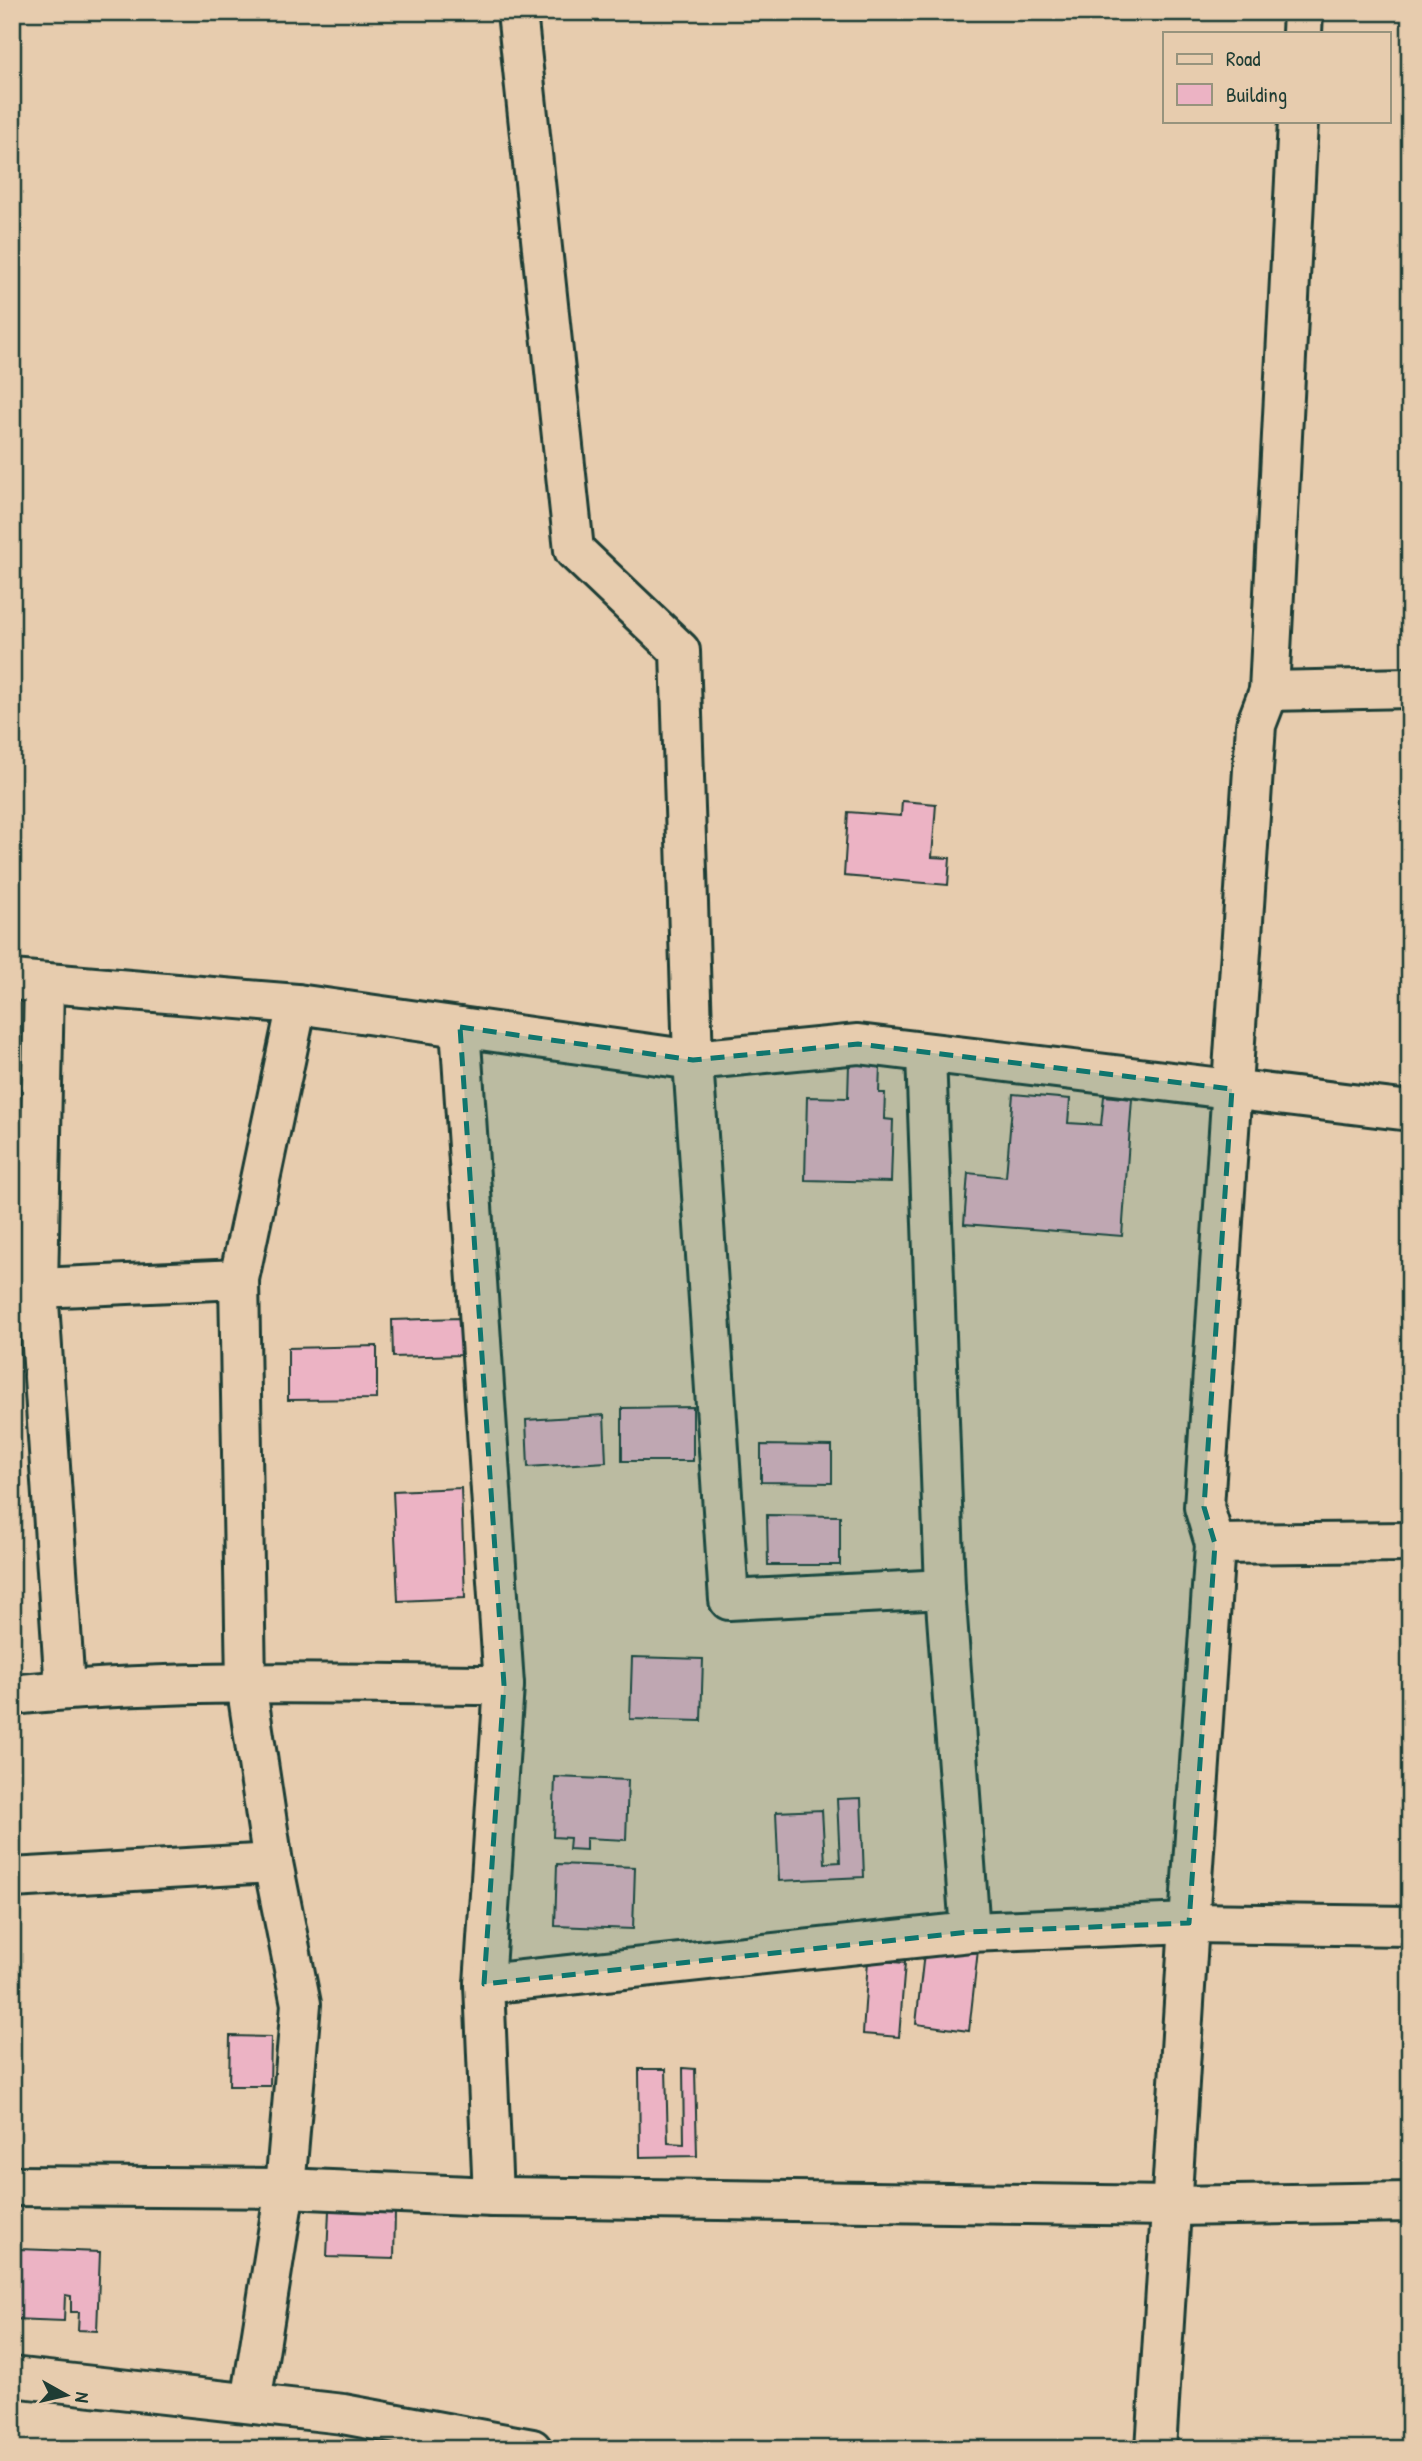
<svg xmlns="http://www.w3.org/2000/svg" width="1422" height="2461" font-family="'Patrick Hand',sans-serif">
  <rect width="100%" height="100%" fill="#e7ccae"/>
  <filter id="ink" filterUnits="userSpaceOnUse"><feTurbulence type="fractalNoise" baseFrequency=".0143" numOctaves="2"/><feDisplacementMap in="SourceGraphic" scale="14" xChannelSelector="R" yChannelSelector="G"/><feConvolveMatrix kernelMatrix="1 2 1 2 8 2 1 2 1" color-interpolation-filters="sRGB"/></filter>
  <g filter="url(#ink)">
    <g fill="#ecb3c4" stroke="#1f3d34" stroke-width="2">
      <polygon points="902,801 936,804 932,857 950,858 948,885 844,876 848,812 901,816"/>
      <polygon points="849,1064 880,1065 879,1093 885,1093 884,1119 893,1120 891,1182 805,1180 807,1097 848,1098"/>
      <polygon points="1013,1094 1070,1099 1068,1123 1101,1125 1104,1096 1132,1099 1122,1236 964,1224 968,1173 1006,1177"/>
      <polygon points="461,1318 462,1355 393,1357 392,1320"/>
      <polygon points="377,1346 377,1399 288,1400 288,1348"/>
      <polygon points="693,1407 693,1461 622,1461 622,1408"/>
      <polygon points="604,1415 606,1462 528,1467 526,1420"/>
      <polygon points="761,1445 832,1446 832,1483 761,1482"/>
      <polygon points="461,1488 465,1598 398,1601 393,1491"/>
      <polygon points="767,1515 840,1516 840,1565 768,1565"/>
      <polygon points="632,1657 703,1659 701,1721 630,1719"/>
      <polygon points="555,1777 628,1780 626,1840 586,1838 586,1850 569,1849 570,1838 553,1837"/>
      <polygon points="861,1798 864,1877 779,1881 776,1812 822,1810 825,1863 840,1862 837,1799"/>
      <polygon points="557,1864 635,1867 633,1929 555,1926"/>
      <polygon points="925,1944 978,1950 969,2031 916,2024"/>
      <polygon points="868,1960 905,1963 899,2037 863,2034"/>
      <polygon points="230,2036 271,2037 270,2086 229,2086"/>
      <polygon points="683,2068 695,2069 697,2156 640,2157 639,2069 666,2069 668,2143 684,2144"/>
      <polygon points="329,2210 395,2212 394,2259 327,2257"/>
      <polygon points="19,2249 100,2252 97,2331 78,2330 79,2312 71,2312 71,2296 65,2295 64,2321 12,2319 12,2313 17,2314"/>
    </g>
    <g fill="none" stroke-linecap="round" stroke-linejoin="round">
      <g stroke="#1f3d34" stroke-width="44">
        <g id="minor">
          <polyline points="517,12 574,550 680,651 693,1060 729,1600 945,1589"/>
          <polyline points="1302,33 1303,12"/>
          <polyline points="1269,691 1410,688"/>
          <polyline points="12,980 297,1004 693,1060 858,1044 1410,1111"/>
          <polyline points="44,984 38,1288 65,1689"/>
          <polyline points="460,1027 504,1685 484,1984 493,2197"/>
          <polyline points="926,1054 945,1589 970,1932"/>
          <polyline points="38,1288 239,1279"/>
          <polyline points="1215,1544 1410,1542"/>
          <path d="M 12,1695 C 175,1678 340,1684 504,1685"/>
          <polyline points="12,1878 273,1863"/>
          <polyline points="484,1984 970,1932 1189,1923 1410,1926"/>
          <polyline points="12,2186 285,2188 493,2197 1172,2206 1410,2202"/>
          <polyline points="12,2377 343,2414 532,2449"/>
          <polyline points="251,2403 285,2188 301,2004 273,1863 246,1683 239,1279 297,1004"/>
          <polyline points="1156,2449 1189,1923 1215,1544 1204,1507 1256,725 1269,691 1298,121"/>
        </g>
      </g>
      <use href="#minor" stroke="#e7ccae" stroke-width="38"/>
    </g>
  </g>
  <path fill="#0f766e" fill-opacity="0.2" stroke="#0f766e" stroke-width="5" stroke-dasharray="14 9" stroke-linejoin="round" d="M 460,1027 L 693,1060 L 858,1044 L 1232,1089 L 1204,1507 L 1215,1544 L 1189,1923 L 970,1932 L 484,1984 L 504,1685 Z"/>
  <rect width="1422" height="2461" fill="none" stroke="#e7ccae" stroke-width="42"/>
  <rect x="21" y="21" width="1380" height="2419" fill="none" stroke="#1f3d34" stroke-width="2.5" filter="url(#ink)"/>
  <rect x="1163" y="32" width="228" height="91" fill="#e7ccae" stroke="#97937d" stroke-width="2"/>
  <rect x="1177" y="54" width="35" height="10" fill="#e7ccae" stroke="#97937d" stroke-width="2"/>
  <text x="1226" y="66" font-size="21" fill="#1f3d34">Road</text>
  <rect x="1177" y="84" width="35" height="21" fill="#ecb3c4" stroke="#97937d" stroke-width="2"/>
  <text x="1226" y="102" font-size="21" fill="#1f3d34">Building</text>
  <g transform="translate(66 2395) rotate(98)" stroke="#e7ccae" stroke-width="5" paint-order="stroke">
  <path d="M0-5L12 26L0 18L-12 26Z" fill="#1f3d34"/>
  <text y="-10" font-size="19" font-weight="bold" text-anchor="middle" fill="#1f3d34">N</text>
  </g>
</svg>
